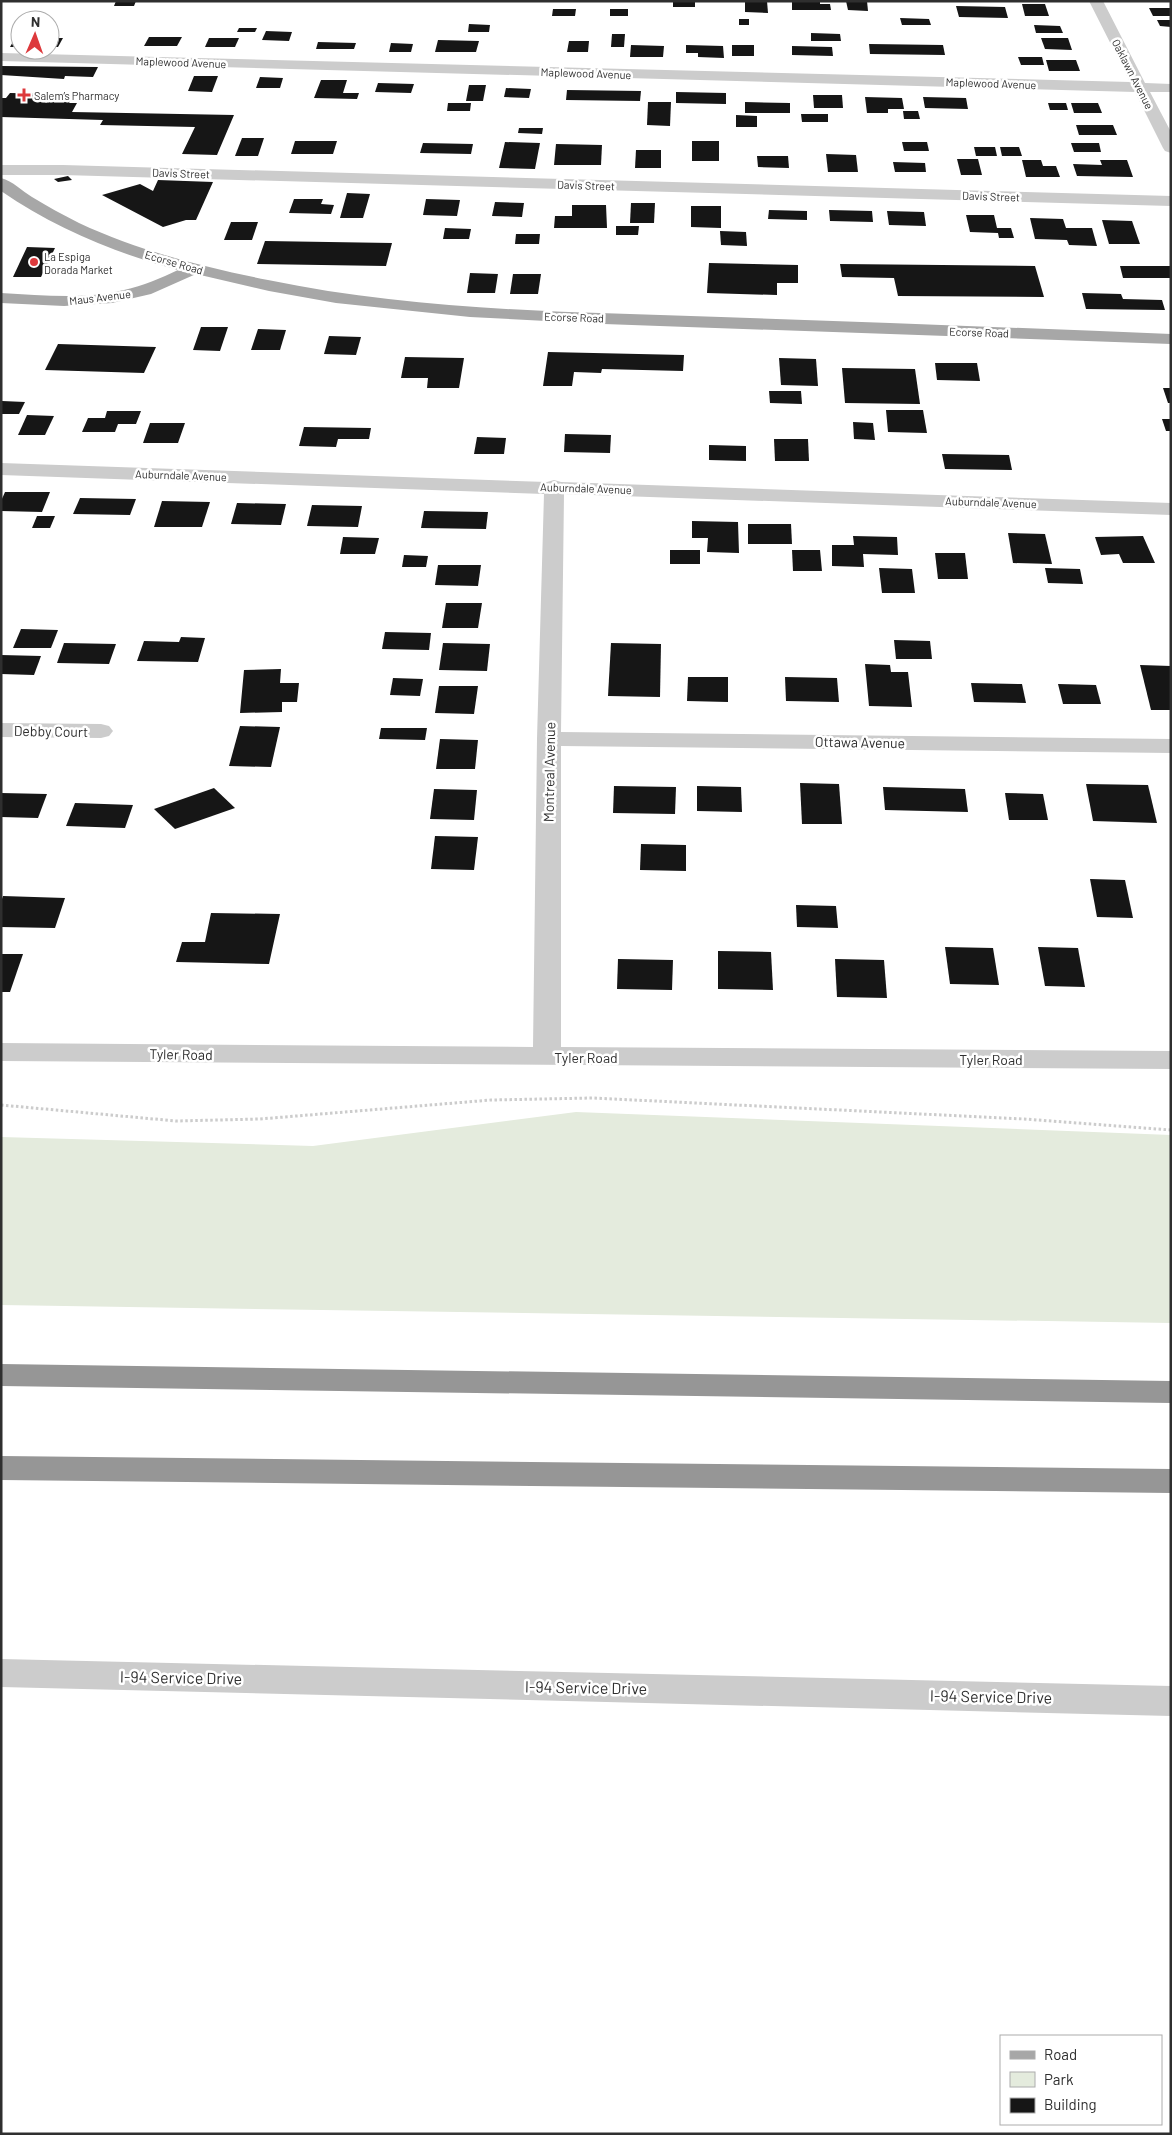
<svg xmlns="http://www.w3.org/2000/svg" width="1172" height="2135" font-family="Barlow,sans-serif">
  <rect width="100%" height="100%" fill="#fff"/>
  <polygon fill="#e4ebdd" points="576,1112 1171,1135 1171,1323 1,1305 1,1137 313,1146"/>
  <g fill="#161616">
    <polygon points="116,1 136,1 134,6 114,6"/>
    <rect x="673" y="1" width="22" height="6"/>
    <polygon points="745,1 767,1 768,13 745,12"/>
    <polygon points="792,1 820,1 820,4 830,4 831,10 792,10"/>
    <polygon points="846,1 867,1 868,11 848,10"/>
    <polygon points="1022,4 1045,4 1049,16 1025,16"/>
    <polygon points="956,6 1005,7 1008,18 959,17"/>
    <polygon points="1149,8 1171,8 1171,16 1153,16"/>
    <polygon points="553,9 576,9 575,16 552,16"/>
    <rect x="610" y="9" width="18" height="7"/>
    <polygon points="900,18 929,19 931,25 902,25"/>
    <rect x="739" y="19" width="10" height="6"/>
    <polygon points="1157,20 1171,20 1171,27 1160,26"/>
    <polygon points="469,24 490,25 489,32 468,32"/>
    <polygon points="1034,25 1060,26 1063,33 1036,33"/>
    <polygon points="239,28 257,28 255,32 237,32"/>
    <polygon points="266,31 292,32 289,41 262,40"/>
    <polygon points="811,33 840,34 841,41 811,41"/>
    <polygon points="612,34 625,34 624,47 611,47"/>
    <polygon points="149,37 182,37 177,46 144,46"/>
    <polygon points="15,38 20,38 20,47 10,47"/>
    <polygon points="50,38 63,38 58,47 50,47"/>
    <polygon points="209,38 239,38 235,47 205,47"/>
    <polygon points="1041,38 1068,38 1072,50 1045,49"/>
    <polygon points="438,40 479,41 476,52 435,52"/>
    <polygon points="569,41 589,41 588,52 567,52"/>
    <polygon points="318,42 356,43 354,49 316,49"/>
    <polygon points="391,43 413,44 411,52 389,52"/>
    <polygon points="869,44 943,45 945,55 870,54"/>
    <polygon points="631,45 664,46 663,57 630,57"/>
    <polygon points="686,45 723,46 724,58 698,57 698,53 686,53"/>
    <rect x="732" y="45" width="22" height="11"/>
    <polygon points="792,46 832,47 833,56 792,55"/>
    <polygon points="1018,57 1042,57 1044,65 1021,65"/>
    <polygon points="1046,60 1076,60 1080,71 1049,71"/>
    <polygon points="1,66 98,67 93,77 65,76 64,79 1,75"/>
    <polygon points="194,76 218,76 212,92 188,91"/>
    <polygon points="260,77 283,78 280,88 256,88"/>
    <polygon points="321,80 347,80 343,93 359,93 357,99 314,98"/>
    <polygon points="378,83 414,84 411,93 375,92"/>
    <polygon points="469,85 486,85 483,101 466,101"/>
    <polygon points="506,88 531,89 529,98 504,97"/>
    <polygon points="567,90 641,91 640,101 566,100"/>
    <polygon points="676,92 726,93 726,104 676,103"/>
    <polygon points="10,93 74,94 69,103 77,103 72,112 234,115 217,155 182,154 195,127 100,125 103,120 1,117 1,98 6,98"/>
    <polygon points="813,95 842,95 843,108 814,108"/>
    <polygon points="865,97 902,98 904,109 888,109 888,113 867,113"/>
    <polygon points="923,97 966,98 968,109 925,108"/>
    <polygon points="648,102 671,102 670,126 647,125"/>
    <polygon points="745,102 790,103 790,113 745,113"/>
    <polygon points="448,103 471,103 470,111 447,111"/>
    <polygon points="1048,103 1066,103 1068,110 1050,110"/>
    <polygon points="1071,103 1098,103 1102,113 1074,113"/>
    <polygon points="903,111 918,111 920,119 904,119"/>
    <polygon points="801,114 828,114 828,122 802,122"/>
    <polygon points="736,115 757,116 757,127 736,127"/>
    <polygon points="1076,125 1113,125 1117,135 1079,135"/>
    <polygon points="519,128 543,128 542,134 518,133"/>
    <polygon points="242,138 264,138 258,156 235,156"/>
    <polygon points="295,141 337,141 333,154 291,154"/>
    <rect x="692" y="141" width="27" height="20"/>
    <polygon points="505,142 540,143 535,169 499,168"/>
    <polygon points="902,142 927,142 929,151 904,151"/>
    <polygon points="423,143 473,144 471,154 420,153"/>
    <polygon points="1071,143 1099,143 1101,152 1074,152"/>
    <polygon points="556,144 602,145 601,165 554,165"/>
    <polygon points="974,147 995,147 997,156 976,156"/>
    <polygon points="1000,147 1019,147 1022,156 1002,156"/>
    <polygon points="636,150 661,150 661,168 635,168"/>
    <polygon points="826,154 856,155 858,172 828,172"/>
    <polygon points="757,156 788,156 789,168 758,167"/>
    <polygon points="957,159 978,159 982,175 961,175"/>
    <polygon points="1022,160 1041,160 1043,166 1056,166 1060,177 1026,177"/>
    <polygon points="1100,160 1127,160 1133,177 1077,176 1073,164 1102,165"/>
    <polygon points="893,162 925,163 926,172 895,172"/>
    <polygon points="68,176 72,180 58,182 54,179"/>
    <polygon points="158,180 213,182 196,220 186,220 163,227 102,195 140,184 153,191"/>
    <polygon points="347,193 370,194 363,218 340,218"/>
    <polygon points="294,199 323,199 321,204 334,205 331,214 289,213"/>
    <polygon points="426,199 460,200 457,216 423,215"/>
    <polygon points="495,202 524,203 522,217 492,216"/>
    <polygon points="631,203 655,203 654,223 630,223"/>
    <polygon points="572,205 606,205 607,228 554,228 555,216 572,216"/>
    <polygon points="691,206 721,206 721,228 691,227"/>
    <polygon points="769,210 807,211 807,220 768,219"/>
    <polygon points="829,210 872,211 873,222 830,221"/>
    <polygon points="887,211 924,212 926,226 889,225"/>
    <polygon points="966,215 994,215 997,228 1011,228 1014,238 999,238 998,233 970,232"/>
    <polygon points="1030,218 1063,219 1066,228 1092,228 1097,246 1069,245 1067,240 1035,239"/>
    <polygon points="1102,220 1132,221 1140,244 1109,244"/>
    <polygon points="231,222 258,222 252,240 224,240"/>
    <polygon points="616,226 639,226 638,235 616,235"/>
    <polygon points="445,228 471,229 469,239 443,239"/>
    <polygon points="720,231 746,232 747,246 721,245"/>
    <polygon points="516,234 540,234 539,244 515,244"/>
    <polygon points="265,241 392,243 386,266 257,264"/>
    <polygon points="27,247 55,248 41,277 13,277"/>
    <polygon points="709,263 798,265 798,283 777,283 777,295 707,293"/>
    <polygon points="840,264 1035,266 1044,297 898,296 894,278 842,277"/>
    <polygon points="1120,266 1171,266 1171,278 1123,278"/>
    <polygon points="470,273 498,274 495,293 467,293"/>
    <polygon points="513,274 541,274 538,294 510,294"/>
    <polygon points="1082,293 1121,294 1123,299 1162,300 1165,310 1086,309"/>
    <polygon points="201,327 228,327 220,351 193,350"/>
    <polygon points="258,329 286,330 280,350 251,350"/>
    <polygon points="329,336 361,337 356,355 324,354"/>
    <polygon points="58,344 156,347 144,373 45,370"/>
    <polygon points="548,352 684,355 683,371 602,369 601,373 574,372 572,386 543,386"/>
    <polygon points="405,357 464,358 459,388 427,388 428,378 401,378"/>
    <polygon points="779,358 816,359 818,386 781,385"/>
    <polygon points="935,363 977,363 980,381 937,380"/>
    <polygon points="842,368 915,369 920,404 845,403"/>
    <polygon points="1163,388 1171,388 1171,403 1168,403"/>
    <polygon points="769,391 801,391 802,404 770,403"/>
    <polygon points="2,401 25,402 19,414 1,414"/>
    <polygon points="886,410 923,410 927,433 888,432"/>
    <polygon points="107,411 141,411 136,424 118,424 115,432 82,432 88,418 105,418"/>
    <polygon points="27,415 54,416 45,435 18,435"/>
    <polygon points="1162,419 1171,419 1171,431 1166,431"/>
    <polygon points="853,422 873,423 875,440 854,439"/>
    <polygon points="150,423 185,423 178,443 143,443"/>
    <polygon points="304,427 371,428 369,439 338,439 336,447 299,446"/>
    <polygon points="565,434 611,435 610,453 564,452"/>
    <polygon points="477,437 506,438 504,454 474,454"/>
    <polygon points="774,439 808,439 809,461 775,461"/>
    <polygon points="709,445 746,446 746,461 709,460"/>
    <polygon points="942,454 1009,455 1012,470 945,469"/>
    <polygon points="5,492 50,492 42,512 1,511 1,501"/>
    <polygon points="80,498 136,499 130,515 73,514"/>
    <polygon points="162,501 210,502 202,527 154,527"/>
    <polygon points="237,503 286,504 281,525 231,524"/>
    <polygon points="312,505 362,506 358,527 307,526"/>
    <polygon points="424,511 488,512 486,529 421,528"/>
    <polygon points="37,516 55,516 50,528 32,528"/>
    <polygon points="692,521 738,522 739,553 707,552 708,538 692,538"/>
    <polygon points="748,524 791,524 792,544 748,544"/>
    <polygon points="1008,533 1045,534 1052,564 1013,563"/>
    <polygon points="853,536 897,537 898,555 863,554 864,567 832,566 832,545 854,545"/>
    <polygon points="1143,536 1155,563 1123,563 1119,554 1101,555 1095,537"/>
    <polygon points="343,537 379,538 375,554 340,554"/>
    <rect x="670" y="550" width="30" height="14"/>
    <polygon points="792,550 820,550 822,571 793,571"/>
    <polygon points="935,553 965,553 968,579 938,579"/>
    <polygon points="404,555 428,556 426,567 402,567"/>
    <polygon points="438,565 481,565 478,586 435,585"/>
    <polygon points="879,568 912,569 915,593 882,593"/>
    <polygon points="1045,568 1080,569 1083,584 1048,583"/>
    <polygon points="446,603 482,603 478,628 442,628"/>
    <polygon points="21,629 58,630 51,648 13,648"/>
    <polygon points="385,632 431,633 429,650 382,649"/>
    <polygon points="181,637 205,638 198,662 137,661 144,641 179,642"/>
    <polygon points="894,640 930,641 932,659 896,659"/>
    <polygon points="64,643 116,644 109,664 57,663"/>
    <polygon points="443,643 490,644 487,671 439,670"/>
    <polygon points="611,643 661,644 660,697 608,696"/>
    <polygon points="1,655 41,656 34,675 1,674"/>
    <polygon points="865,664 890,665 891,672 908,672 912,707 869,706"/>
    <polygon points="1140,665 1171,666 1171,710 1151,710"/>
    <polygon points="281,669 280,683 299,683 297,702 282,702 282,712 240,713 244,670"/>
    <polygon points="688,677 728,677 728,702 687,701"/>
    <polygon points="785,677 837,678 839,702 786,701"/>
    <polygon points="393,678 423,679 420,696 390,695"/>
    <polygon points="971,683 1022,684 1026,703 974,702"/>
    <polygon points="1058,684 1096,685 1101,704 1063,704"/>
    <polygon points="439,686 478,686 474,714 435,713"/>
    <polygon points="240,726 280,727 271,767 229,766"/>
    <polygon points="381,728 427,728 425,740 379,739"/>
    <polygon points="440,739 478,740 475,769 436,769"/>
    <polygon points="800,783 839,784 842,824 802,824"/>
    <polygon points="1086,784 1148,785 1157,823 1093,821"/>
    <polygon points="614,786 676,787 675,814 613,813"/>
    <polygon points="697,786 741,787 742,812 697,811"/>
    <polygon points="883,787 965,789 968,812 885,810"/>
    <polygon points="214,788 235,808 175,829 154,809"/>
    <polygon points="434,789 477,790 474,820 430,819"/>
    <polygon points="1,793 47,794 38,818 1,817"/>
    <polygon points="1005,793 1043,794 1048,820 1009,820"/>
    <polygon points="75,803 133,805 125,828 66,826"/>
    <polygon points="435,836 478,837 474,870 431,869"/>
    <polygon points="641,844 686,845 686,871 640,870"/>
    <polygon points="1090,879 1125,880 1133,918 1097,917"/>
    <polygon points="3,896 65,898 55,928 1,927 1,902"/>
    <polygon points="796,905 836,906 838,928 797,927"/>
    <polygon points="211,913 280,914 269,964 176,962 182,942 205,942"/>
    <polygon points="945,947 993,948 999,985 950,984"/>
    <polygon points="1038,947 1078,948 1085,987 1045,986"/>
    <polygon points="718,951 771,952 773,990 718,989"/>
    <polygon points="1,954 23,954 10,992 1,992"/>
    <polygon points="618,959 673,960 672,990 617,989"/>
    <polygon points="835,959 884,960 887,998 837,997"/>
  </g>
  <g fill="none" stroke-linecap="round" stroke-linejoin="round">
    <polyline stroke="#ccc" stroke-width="3" stroke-dasharray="2.5 2.5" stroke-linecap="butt" points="1,1105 176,1121 260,1119 491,1100 593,1098 1024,1119 1171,1130"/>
    <g fill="#ccc" fill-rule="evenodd">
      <polygon points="1089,1 1103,1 1145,83 1171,84 1171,92 1150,92 1171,132 1171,153 1165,151 1163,148 1135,92 1,61 1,53 1130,82"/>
      <polygon points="1,165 63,165 1171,196 1171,206 63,175 1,175"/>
      <polygon points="1,463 547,482 554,480 561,482 1171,503 1171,515 564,494 561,732 1171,739 1171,753 561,746 561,1047 1171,1051 1171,1069 1,1061 1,1043 533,1047 537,739 544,494 1,475"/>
      <polygon points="1,723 101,724 109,726 113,731 109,736 101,738 1,737"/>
      <polygon points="1,1659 1171,1686 1171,1716 1,1687"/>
    </g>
    <path fill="#a7a7a7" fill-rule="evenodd" d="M 1,178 C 13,181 22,191 32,197 C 47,206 63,215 79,223 C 139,251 203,267 268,280 C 417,311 570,312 721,317 C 871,322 1021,328 1171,334 L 1171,344 L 604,324 L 470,317 L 336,303 L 269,291 L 196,274 L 151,294 L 112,303 L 64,306 L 1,303 L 1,293 C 42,295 84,300 124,290 C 143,286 161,278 178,270 C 115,253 55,228 1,191 Z"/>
    <g fill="#969696" fill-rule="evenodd">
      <polygon points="1,1364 1171,1381 1171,1403 1,1386"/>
      <polygon points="1,1456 1171,1469 1171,1493 1,1480"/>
    </g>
  </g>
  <g fill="#dd393c" stroke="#fff" stroke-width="2">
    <path d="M21.5 87.5h5v5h5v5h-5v5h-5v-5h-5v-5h5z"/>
    <circle cx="34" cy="262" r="5"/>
  </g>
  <g text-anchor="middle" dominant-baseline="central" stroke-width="5" stroke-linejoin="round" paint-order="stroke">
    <g font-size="11" fill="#2f2f2f" stroke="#fff">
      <text transform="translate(181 62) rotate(2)">Maplewood Avenue</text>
      <text transform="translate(586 73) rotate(2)">Maplewood Avenue</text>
      <text transform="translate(1133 74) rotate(63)">Oaklawn Avenue</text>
      <text transform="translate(991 83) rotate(2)">Maplewood Avenue</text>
      <text transform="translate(181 173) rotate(2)">Davis Street</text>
      <text transform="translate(586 185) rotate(2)">Davis Street</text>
      <text transform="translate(991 196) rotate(2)">Davis Street</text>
      <text transform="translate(174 262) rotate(16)">Ecorse Road</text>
      <text transform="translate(100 297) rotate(-7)">Maus Avenue</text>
      <text transform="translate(574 317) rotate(2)">Ecorse Road</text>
      <text transform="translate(979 332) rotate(2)">Ecorse Road</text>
      <text transform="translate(181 475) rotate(2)">Auburndale Avenue</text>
      <text transform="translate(586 488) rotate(2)">Auburndale Avenue</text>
      <text transform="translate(991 502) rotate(2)">Auburndale Avenue</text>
    </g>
    <g font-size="11" fill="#2f2f2f" stroke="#fff" text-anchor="start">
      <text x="34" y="95">Salem’s Pharmacy</text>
      <text x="44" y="256">La Espiga<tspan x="44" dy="13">Dorada Market</tspan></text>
    </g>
    <g font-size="14" fill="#2f2f2f" stroke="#fff">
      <text transform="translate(51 731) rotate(1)">Debby Court</text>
      <text transform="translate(860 742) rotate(1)">Ottawa Avenue</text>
      <text transform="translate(549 772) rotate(-89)">Montreal Avenue</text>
      <text transform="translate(181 1054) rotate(1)">Tyler Road</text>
      <text x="586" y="1057">Tyler Road</text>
      <text x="991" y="1059">Tyler Road</text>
    </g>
    <g font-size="16" fill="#2f2f2f" stroke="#fff">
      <text transform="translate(181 1677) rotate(1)">I-94 Service Drive</text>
      <text transform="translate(586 1687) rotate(1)">I-94 Service Drive</text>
      <text transform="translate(991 1696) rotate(1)">I-94 Service Drive</text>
    </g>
  </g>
  <rect width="1172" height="2135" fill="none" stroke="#2f2f2f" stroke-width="5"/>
  <rect x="1000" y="2035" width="162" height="90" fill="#ffffff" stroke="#acacac"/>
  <rect x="1010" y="2051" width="25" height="8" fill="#a7a7a7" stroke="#acacac"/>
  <text x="1044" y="2060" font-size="15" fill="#2f2f2f">Road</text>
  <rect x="1010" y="2072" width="25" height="15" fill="#e4ebdd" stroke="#acacac"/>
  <text x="1044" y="2085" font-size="15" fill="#2f2f2f">Park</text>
  <rect x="1010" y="2098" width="25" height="15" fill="#161616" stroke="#acacac"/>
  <text x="1044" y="2110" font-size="15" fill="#2f2f2f">Building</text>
  <g transform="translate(35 35) rotate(2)"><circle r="24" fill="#ffffff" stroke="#acacac"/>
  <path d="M0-4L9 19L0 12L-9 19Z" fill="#dd393c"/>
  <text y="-8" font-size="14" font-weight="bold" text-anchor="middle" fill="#2f2f2f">N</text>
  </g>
</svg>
